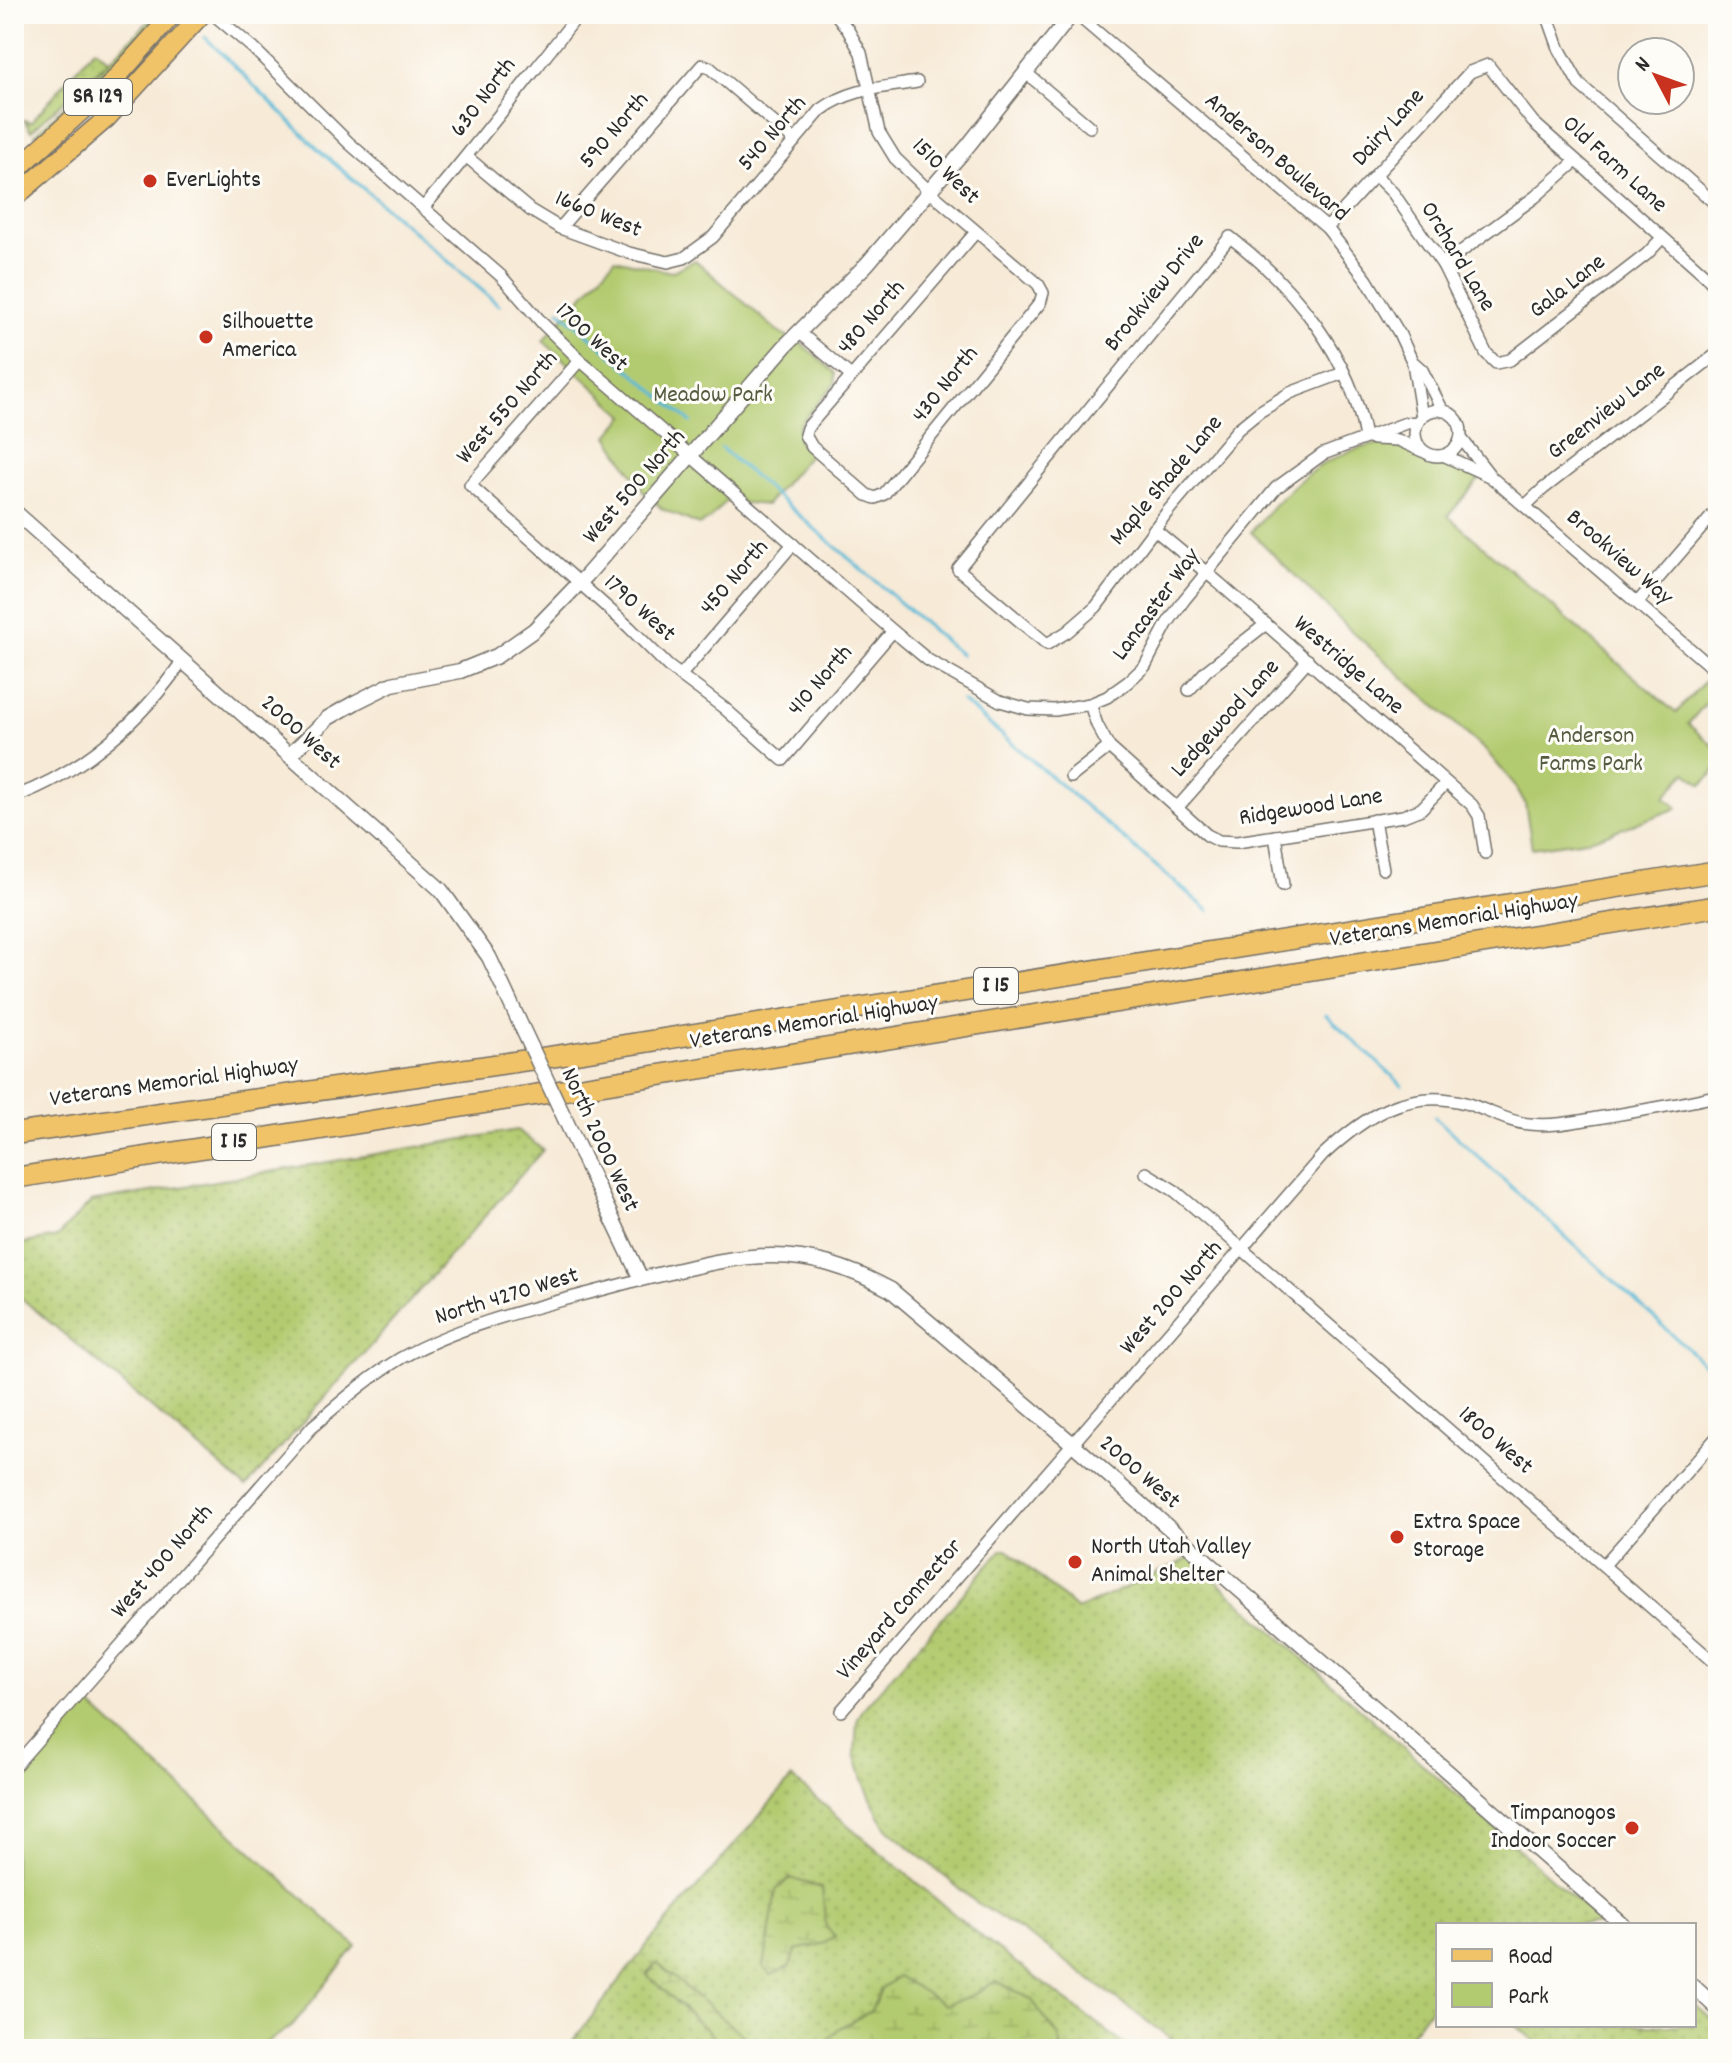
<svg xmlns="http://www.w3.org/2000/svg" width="1732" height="2063" font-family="Dekko,sans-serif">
  <defs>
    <pattern id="grass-dots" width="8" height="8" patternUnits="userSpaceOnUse" patternTransform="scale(2)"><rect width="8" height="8" fill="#b3cb70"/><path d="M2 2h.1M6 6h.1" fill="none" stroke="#9aae61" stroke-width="1.8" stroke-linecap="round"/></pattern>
    <pattern id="wetland-marsh" width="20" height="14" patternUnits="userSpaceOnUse" patternTransform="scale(2)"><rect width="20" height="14" fill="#b3cb70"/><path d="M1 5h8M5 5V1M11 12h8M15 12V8" fill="none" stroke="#9aae61"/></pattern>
  </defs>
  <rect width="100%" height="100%" fill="#fdfcf7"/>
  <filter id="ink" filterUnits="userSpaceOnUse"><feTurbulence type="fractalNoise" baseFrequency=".0125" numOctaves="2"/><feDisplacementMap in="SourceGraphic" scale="16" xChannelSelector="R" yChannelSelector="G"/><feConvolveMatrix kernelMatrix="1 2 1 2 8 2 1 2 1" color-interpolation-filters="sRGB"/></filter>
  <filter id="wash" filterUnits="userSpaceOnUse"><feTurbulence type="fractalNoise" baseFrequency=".006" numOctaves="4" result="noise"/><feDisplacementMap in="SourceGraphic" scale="32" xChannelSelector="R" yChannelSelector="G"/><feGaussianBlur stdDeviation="1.8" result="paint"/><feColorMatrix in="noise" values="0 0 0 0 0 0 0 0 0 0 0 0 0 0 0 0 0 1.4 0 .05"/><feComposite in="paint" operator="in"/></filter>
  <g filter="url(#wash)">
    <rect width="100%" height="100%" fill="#f7ead7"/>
    <g fill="url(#grass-dots)" stroke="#6f7b4e" stroke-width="2">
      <polygon points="156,14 162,14 87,93 42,135 35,135"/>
      <polygon points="95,48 109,60 31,131 24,120 31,122"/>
      <polygon points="517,1130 543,1150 246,1487 14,1292 14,1245 57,1237 91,1202"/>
      <polygon points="1002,1549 1007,1549 1077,1610 1190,1558 1604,1925 1438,1925 1438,1999 1403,2042 1401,2049 1185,2049 1046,1947 973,1900 888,1829 880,1818 865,1785 855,1754 857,1721 863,1709"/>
      <polygon points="792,1778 980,1936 1131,2049 567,2049 647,1945"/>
      <polygon points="1694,2004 1718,2025 1718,2049 1543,2049 1516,2025 1694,2025"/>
    </g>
    <g fill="url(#wetland-marsh)" stroke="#6f7b4e" stroke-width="2">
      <polygon points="790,1878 822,1888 826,1927 835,1936 825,1943 797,1950 789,1967 771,1975 764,1968 776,1890"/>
      <polygon points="657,1963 759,2049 727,2049 647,1975"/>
      <polygon points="898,1976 945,2005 970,1996 996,1981 1031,1999 1059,2037 1062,2049 819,2049 839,2028 871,2011 881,1989"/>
    </g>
    <g fill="#b3cb70" stroke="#6f7b4e" stroke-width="2">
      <polygon points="615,259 671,272 695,260 781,334 802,344 835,373 835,383 799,425 798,441 809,455 766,505 726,501 709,520 699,525 662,509 644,492 608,436 625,416 543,341"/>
      <path d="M 1388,443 C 1403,448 1416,456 1431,460 C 1448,465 1463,469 1480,478 L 1448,516 L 1676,713 L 1708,677 L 1718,684 L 1718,689 L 1688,724 L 1718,750 L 1718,767 L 1702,785 L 1686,772 L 1665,797 L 1678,808 L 1593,839 L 1532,848 L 1525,803 L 1515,785 L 1487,752 L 1346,626 L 1251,532 C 1288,486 1326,449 1388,443 Z"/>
      <polygon points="88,1703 356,1946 292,2026 257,2049 19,2049 14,2045 14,1786"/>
    </g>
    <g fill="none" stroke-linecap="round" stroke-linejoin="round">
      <g stroke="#59bad7" stroke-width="3">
        <polyline points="205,37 322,153 499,305"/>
        <polyline points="559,310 691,422"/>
        <polyline points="721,448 961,655"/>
        <polyline points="962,701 1209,911"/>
        <polyline points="1326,1015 1402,1085"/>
        <polyline points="1435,1117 1713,1372 1718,1388"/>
      </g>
    </g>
  </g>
  <g filter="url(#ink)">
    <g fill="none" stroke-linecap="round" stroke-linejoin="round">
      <g stroke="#726e67" stroke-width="14">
        <g id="minor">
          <polyline points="213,14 253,48 349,143 501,276 543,324 580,360 893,631 928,660 1000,701 1028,709 1055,710 1090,704 1107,697 1128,682 1145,666 1167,624 1184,600 1276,488 1323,454 1406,423 1418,422"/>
          <polyline points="836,14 848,30 861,53 879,132 895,158 929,191 1038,284 1043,293 1040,303 884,494 875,498 867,495 812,447 805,435 807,428 976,232"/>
          <polyline points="1076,14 1327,228 1367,280 1399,333 1413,363 1422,417"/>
          <polyline points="1547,14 1559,48 1579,84 1718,206"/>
          <polyline points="1025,72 1090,127"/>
          <path d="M 467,157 L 530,210 L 560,228 L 629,253 L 668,262 L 684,258 L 713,237 L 821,110 C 851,88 882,88 917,82"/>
          <polyline points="1376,176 1393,193 1443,265 1486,353 1496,363 1510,360 1647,254 1662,238"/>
          <path d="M 423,208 C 477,145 527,79 579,14"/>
          <polyline points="560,228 702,65 710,68 795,141"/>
          <polyline points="1327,228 1470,72 1488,65 1533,122 1705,275 1718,290"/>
          <polyline points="1443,265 1535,197 1576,161"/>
          <polyline points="799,332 851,376"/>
          <polyline points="580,360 470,485 629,627 668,666 724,708 783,760 893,631"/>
          <polyline points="1414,363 1422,370 1443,411"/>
          <path d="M 1343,373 L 1290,393 L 1259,412 L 1238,429 L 1168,511 L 1096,607 L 1067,632 L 1047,644 L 958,569 L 1230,237 C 1294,286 1351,357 1365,437"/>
          <circle cx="1438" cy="433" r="23"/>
          <polyline points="1461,438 1492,478 1718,673"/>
          <polyline points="1373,439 1398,440 1422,451"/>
          <polyline points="1445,456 1491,477"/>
          <polyline points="1525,506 1543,489 1718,353"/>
          <polyline points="1154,529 1219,583 1472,805 1479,816 1485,853"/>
          <polyline points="1637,603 1718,509"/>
          <polyline points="680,676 793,544"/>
          <polyline points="1189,690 1206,671 1266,624"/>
          <polyline points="1090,704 1097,725 1109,747 1207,835 1219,841 1237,842 1403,816 1421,809 1446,783"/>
          <polyline points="1071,777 1109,747"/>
          <path d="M 14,797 C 84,771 141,721 183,660"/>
          <polyline points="1177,808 1308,660"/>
          <polyline points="1374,820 1383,869"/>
          <polyline points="1275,836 1283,885"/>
          <polyline points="1146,1173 1175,1191 1208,1219 1718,1666"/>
          <polyline points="1604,1565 1718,1436"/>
          <path d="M 841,1711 L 1323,1155 C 1364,1117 1407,1087 1465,1103 C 1486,1109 1507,1122 1529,1124 C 1556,1127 1583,1120 1609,1116 C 1645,1109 1682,1105 1718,1095"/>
          <path d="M 14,1767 L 313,1426 C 341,1402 369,1377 401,1358 C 473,1318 562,1302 641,1279"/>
        </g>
      </g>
      <g stroke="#726e67" stroke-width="17">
        <g id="tertiary">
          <polyline points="14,511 441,890 489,957 518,1019"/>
          <polyline points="291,754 328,718 356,702 392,684 460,671 497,656 534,630 587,575 786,345 867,264 967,147 1072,14"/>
          <path d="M 588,1168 L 641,1279 C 741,1255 795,1238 891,1290 L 1074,1445 L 1623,1925"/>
          <polyline points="1694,1987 1718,2009"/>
        </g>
      </g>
      <g stroke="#726e67" stroke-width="21">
        <g id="primary">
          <polyline points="14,172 109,86 173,14"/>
          <polyline points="14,198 107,118 202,14"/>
        </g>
      </g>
      <g stroke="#726e67" stroke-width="23">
        <g id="motorway">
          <polyline points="14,1134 563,1055 1718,871"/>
          <polyline points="14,1178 1718,906"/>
        </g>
      </g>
      <use href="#minor" stroke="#fff" stroke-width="11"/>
      <use href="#tertiary" stroke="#fff" stroke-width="14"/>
      <use href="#primary" stroke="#f1c369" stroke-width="18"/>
      <use href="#motorway" stroke="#f1c369" stroke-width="20"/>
      <g stroke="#726e67" stroke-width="17" stroke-linecap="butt">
        <polyline id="tertiary-bridge" points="518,1019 588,1168"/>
      </g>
      <use href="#tertiary-bridge" stroke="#fff" stroke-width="14"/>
    </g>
  </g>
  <g fill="#c8321e" stroke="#fdfcf7" stroke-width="3">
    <circle cx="150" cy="181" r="8"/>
    <circle cx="206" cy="337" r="8"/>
    <circle cx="1397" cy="1537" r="8"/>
    <circle cx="1075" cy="1562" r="8"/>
    <circle cx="1632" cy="1828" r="8"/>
  </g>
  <g text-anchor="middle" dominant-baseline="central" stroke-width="6" stroke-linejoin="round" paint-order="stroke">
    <g fill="#fdfcf7" stroke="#6a6a68" stroke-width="2">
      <rect x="64" y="79" width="68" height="36" rx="6"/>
      <rect x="974" y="968" width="44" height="36" rx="6"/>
      <rect x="212" y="1124" width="44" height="36" rx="6"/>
    </g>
    <g font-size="22" font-weight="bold" fill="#2b2b2b">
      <text x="98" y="97">SR 129</text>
      <text x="996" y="986">I 15</text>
      <text x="234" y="1142">I 15</text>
    </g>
    <g font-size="24" fill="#2b2b2b" stroke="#fdfcf7">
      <text transform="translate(484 98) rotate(-53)">630 North</text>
      <text transform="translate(1389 128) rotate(-48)">Dairy Lane</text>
      <text transform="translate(615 131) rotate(-49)">590 North</text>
      <text transform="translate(773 134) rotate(-49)">540 North</text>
      <text transform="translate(1276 158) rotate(41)">Anderson Boulevard</text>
      <text transform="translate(1614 165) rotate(42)">Old Farm Lane</text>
      <text transform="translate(945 172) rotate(44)">1510 West</text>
      <text transform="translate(598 215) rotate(22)">1660 West</text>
      <text transform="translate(1457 257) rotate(59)">Orchard Lane</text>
      <text transform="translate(1568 287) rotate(-38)">Gala Lane</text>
      <text transform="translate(1155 293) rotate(-51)">Brookview Drive</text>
      <text transform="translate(872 318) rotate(-49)">480 North</text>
      <text transform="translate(591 338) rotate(43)">1700 West</text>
      <text transform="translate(946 385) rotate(-51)">430 North</text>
      <text transform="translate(508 408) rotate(-49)">West 550 North</text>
      <text transform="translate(1607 412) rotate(-38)">Greenview Lane</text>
      <text transform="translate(1167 481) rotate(-50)">Maple Shade Lane</text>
      <text transform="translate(635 487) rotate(-49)">West 500 North</text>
      <text transform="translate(1619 558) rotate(41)">Brookview Way</text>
      <text transform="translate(735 578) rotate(-49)">450 North</text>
      <text transform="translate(1157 605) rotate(-54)">Lancaster Way</text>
      <text transform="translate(639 609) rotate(42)">1790 West</text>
      <text transform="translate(1348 666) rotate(41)">Westridge Lane</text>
      <text transform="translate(821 681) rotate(-49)">410 North</text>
      <text transform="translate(1226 719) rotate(-48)">Ledgewood Lane</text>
      <text transform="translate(300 733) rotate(42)">2000 West</text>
      <text transform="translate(1311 808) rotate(-9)">Ridgewood Lane</text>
      <text transform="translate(1454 921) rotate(-9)">Veterans Memorial Highway</text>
      <text transform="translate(814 1023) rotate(-9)">Veterans Memorial Highway</text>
      <text transform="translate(174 1083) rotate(-8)">Veterans Memorial Highway</text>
      <text transform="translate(599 1140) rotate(65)">North 2000 West</text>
      <text transform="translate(507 1297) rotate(-17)">North 4270 West</text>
      <text transform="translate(1172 1298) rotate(-49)">West 200 North</text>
      <text transform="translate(1495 1441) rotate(41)">1800 West</text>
      <text transform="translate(1139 1473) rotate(41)">2000 West</text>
      <text transform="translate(163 1562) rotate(-49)">West 400 North</text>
      <text transform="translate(900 1610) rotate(-49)">Vineyard Connector</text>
    </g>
    <g font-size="24" fill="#2b2b2b" stroke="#fdfcf7" text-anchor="start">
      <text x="166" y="181">EverLights</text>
      <text x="222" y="323">Silhouette<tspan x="222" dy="28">America</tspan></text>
      <text x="1413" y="1523">Extra Space<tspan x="1413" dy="28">Storage</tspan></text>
      <text x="1091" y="1548">North Utah Valley<tspan x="1091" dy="28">Animal Shelter</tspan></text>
      <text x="1616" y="1814" text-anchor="end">Timpanogos<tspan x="1616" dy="28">Indoor Soccer</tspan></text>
    </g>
    <g font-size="24" fill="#545b40" stroke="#fdfcf7">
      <text x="713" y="396">Meadow Park</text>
      <text x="1591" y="737">Anderson<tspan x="1591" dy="28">Farms Park</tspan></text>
    </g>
  </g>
  <rect width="1732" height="2063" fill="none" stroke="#fdfcf7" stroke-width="48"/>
  <rect x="1436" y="1923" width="260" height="104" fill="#fdfcf7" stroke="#a9a8a5" stroke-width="2"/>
  <rect x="1452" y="1949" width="40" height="12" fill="#f1c369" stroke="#a9a8a5" stroke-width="2"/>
  <text x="1508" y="1963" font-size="24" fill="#2b2b2b">Road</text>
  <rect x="1452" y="1983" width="40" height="24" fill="#b3cb70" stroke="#a9a8a5" stroke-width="2"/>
  <text x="1508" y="2003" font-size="24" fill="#2b2b2b">Park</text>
  <g transform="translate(1656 76) rotate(311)"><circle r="38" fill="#fdfcf7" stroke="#a9a8a5" stroke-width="2"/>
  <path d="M0-6L14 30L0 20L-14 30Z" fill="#c8321e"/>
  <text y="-12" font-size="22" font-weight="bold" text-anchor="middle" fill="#2b2b2b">N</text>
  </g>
</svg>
